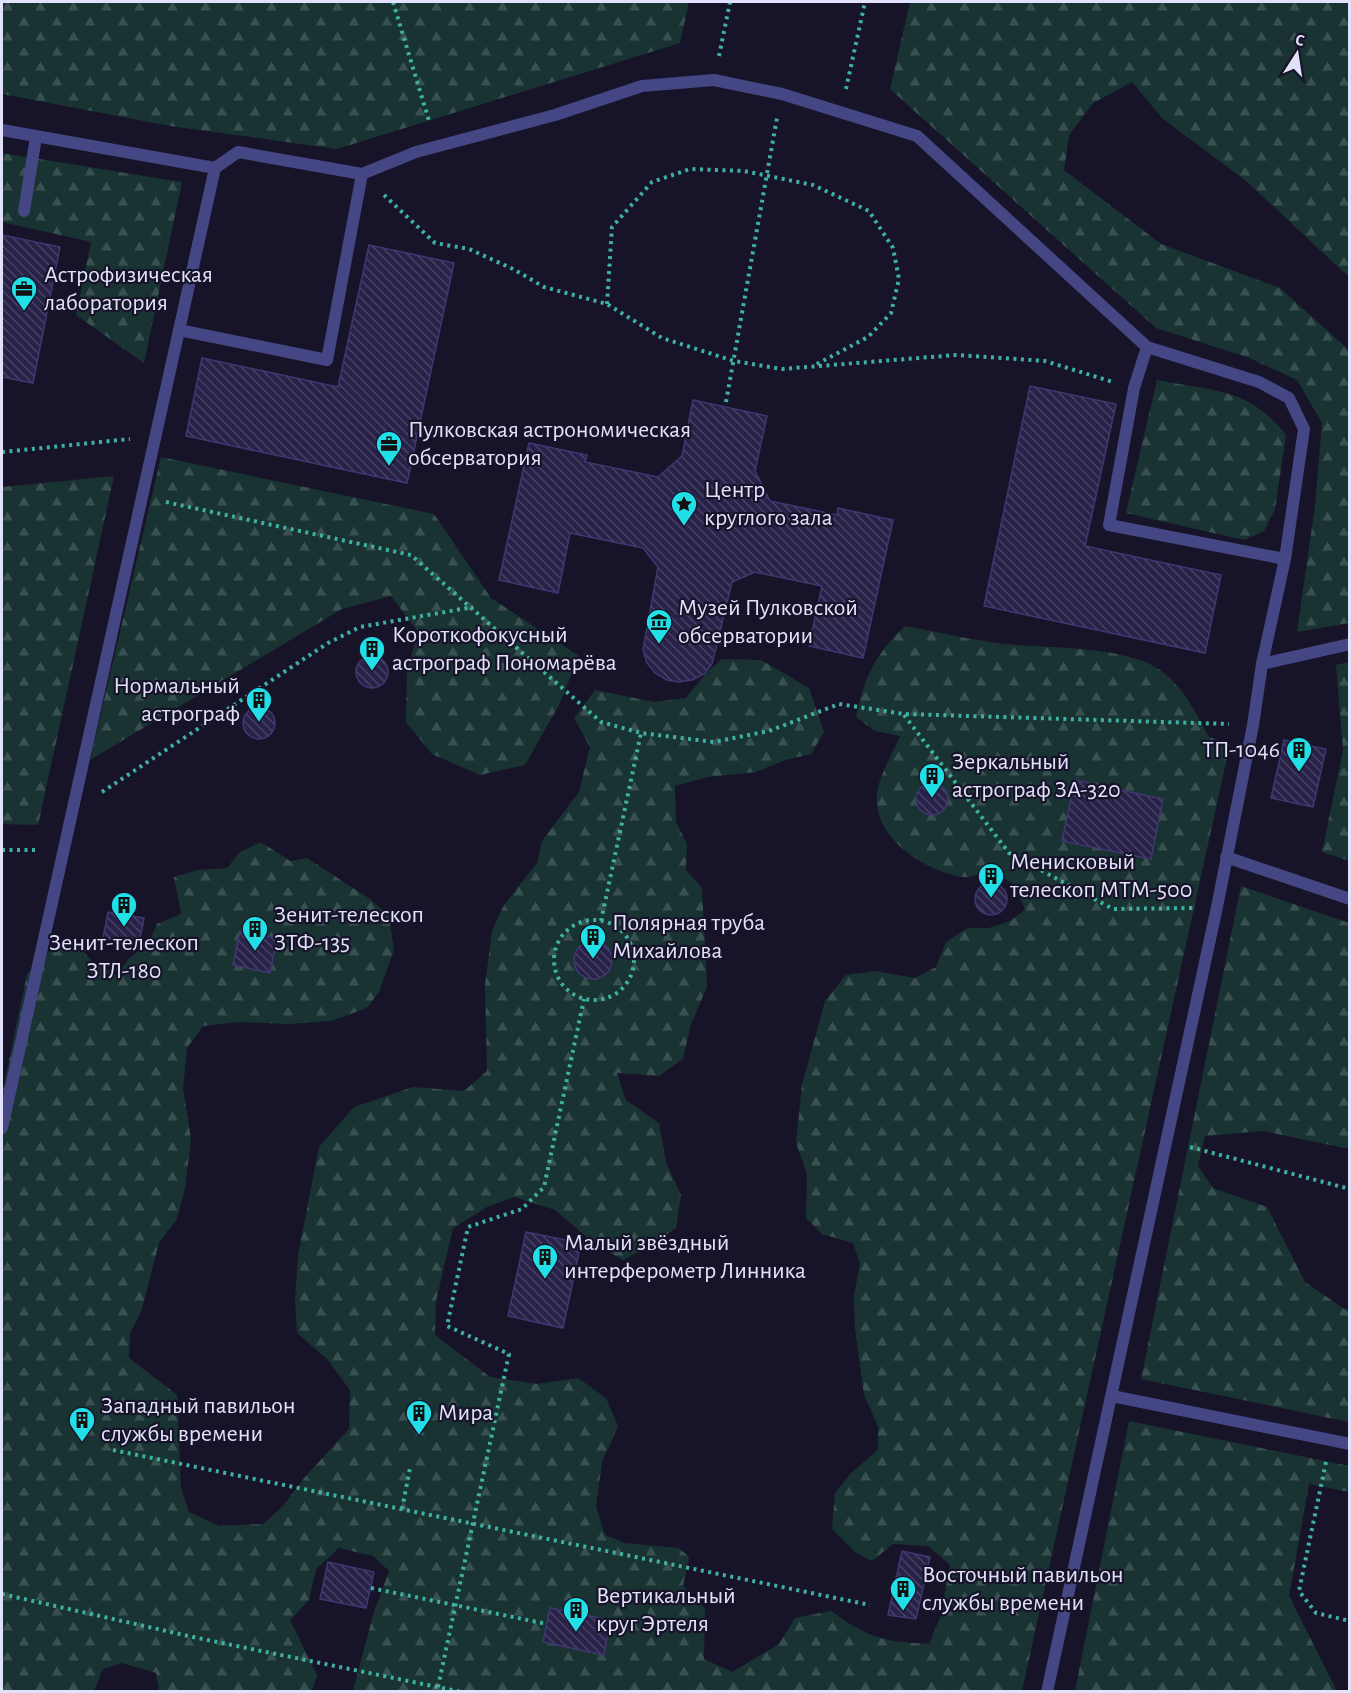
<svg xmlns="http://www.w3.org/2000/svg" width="1351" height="1693" font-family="'Alegreya Sans',sans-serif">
  <defs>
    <pattern id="forest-firs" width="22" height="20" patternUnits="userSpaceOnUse" patternTransform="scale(1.5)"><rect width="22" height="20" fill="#183331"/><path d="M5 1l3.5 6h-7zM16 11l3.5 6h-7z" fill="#395050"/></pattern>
    <pattern id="building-back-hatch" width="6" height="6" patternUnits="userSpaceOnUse" patternTransform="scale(1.5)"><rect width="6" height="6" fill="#282249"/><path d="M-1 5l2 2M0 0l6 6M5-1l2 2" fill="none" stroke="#474264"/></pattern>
  </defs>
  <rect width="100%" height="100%" fill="#17142a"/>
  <g fill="url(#forest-firs)">
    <polygon points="2,2 689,2 680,43 337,149 170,126 2,94"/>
    <polygon points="910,2 1349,2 1349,277 1245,180 1163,119 1132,82 1093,103 1069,135 1064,170 1161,244 1280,288 1349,350 1349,623 1297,632 1315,506 1322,423 1297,380 1247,357 1156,328 890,89"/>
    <polygon points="2,153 182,182 144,363 76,315 91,242 2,222"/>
    <path d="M 1157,380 C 1212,391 1249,387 1286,435 L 1275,509 L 1264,531 L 1244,540 L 1126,513 Z"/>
    <polygon points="161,457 434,514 491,598 579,656 559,705 525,765 480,775 432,754 406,722 407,670 418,632 391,596 342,609 90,760"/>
    <polygon points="114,476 38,825 2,824 2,487"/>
    <path d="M 905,626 C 938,632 971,640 1004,644 C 1045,648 1123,646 1157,668 C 1182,684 1196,713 1209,737 L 1230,744 L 1022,1691 L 353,1691 L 373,1615 L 389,1571 L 373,1556 L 339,1548 L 316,1569 L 309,1600 L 290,1620 L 317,1675 L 312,1691 L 159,1691 L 156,1673 L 122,1663 L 103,1669 L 94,1691 L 2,1692 L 2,1094 L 27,974 L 53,948 L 77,945 L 94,963 L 117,975 L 130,957 L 148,945 L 157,924 L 181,914 L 174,877 L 198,870 L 227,868 L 240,852 L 261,842 L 290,861 L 307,858 L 370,899 L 389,916 L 394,950 L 379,992 L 367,1008 L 331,1021 L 288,1024 L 239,1022 L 203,1026 L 187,1048 L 183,1088 L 191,1139 L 185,1188 L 177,1219 L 159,1243 L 142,1309 L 130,1334 L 129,1358 L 177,1395 L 181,1488 L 189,1512 L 219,1526 L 263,1524 L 283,1506 L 305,1477 L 349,1429 L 350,1390 L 327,1359 L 297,1333 L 295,1302 L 298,1255 L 319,1147 L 354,1107 L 413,1087 L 464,1091 L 487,1071 L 485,985 L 492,931 L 504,905 L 537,863 L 542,841 L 579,792 L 590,747 L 574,718 L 595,690 L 654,702 L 686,698 L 706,673 L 722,659 L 761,660 L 809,688 L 824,732 L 811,754 L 785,760 L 756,772 L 708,777 L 675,786 L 676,822 L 687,844 L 686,870 L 702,888 L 707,987 L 691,1024 L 683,1059 L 659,1076 L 617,1073 L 626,1100 L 659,1123 L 666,1163 L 681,1195 L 676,1228 L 653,1244 L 623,1260 L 595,1244 L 555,1210 L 514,1197 L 487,1207 L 453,1228 L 436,1301 L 435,1335 L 490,1377 L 537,1384 L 578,1378 L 606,1398 L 618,1426 L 602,1462 L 596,1507 L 605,1535 L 625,1543 L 679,1548 L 689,1557 L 683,1586 L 705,1608 L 704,1659 L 732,1672 L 779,1644 L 795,1618 L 831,1611 C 868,1638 885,1642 929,1644 L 940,1618 L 950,1565 L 928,1546 L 893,1544 L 872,1561 L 855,1552 L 832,1529 L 835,1493 L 851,1473 L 878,1450 L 878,1426 L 864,1395 L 855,1329 L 854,1296 L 860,1263 L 853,1243 L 822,1234 L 806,1218 L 807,1174 L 796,1143 L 802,1085 L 825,1001 L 846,975 L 875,971 L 915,978 L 936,967 L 946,942 L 968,928 L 989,928 L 1010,921 L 1025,910 L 1014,884 L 990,871 C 981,873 971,878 963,877 C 924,871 872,837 877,793 C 879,777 893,752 900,736 L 875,731 L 856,717 C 865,676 874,656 905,626 Z"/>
    <polygon points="1349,662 1350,662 1349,861 1322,852 1343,750 1336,665"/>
    <polygon points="1241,886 1349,923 1349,1149 1263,1131 1205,1136 1198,1166 1213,1188 1267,1207 1305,1282 1346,1310 1349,1308 1349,1422 1141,1379"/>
    <polygon points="1129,1421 1349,1466 1349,1492 1309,1484 1289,1596 1337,1691 1075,1691"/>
  </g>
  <g fill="url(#building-back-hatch)" stroke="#3f3772" stroke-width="1.5">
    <polygon points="2,235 60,247 33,383 2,377"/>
    <polygon points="369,245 454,263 407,483 186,436 202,358 338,387"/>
    <polygon points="1030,386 1116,404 1085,546 1221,575 1205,653 984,606"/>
    <polygon points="693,400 767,416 755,471 770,501 837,515 838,508 893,520 863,658 809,646 822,586 755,572 732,582 712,664 704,674 692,680 679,682 667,680 655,673 647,663 643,650 658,567 643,548 570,533 558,593 499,580 529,443 587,455 585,462 658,477 682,456"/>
    <circle cx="372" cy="672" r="16"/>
    <circle cx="259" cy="723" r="16"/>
    <polygon points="1284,740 1326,749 1313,807 1271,798"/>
    <polygon points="1075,780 1163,799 1151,859 1062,841"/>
    <circle cx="932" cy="799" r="16"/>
    <circle cx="991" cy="899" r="16"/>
    <polygon points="108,912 144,918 139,944 103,938"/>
    <polygon points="240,931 277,938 270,973 233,965"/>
    <circle cx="593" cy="960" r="19"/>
    <polygon points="526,1232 581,1243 563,1328 508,1316"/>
    <polygon points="902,1551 930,1557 916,1619 888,1615"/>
    <polygon points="328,1562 374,1572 366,1608 320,1599"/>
    <polygon points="550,1608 610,1620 604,1655 543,1642"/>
  </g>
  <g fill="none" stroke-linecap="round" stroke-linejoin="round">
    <g stroke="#3fb1a3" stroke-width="4" stroke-dasharray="3 4.5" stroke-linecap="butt">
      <polyline points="393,2 430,124"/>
      <polyline points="719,56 730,2"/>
      <polyline points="846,89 865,2"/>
      <polyline points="384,195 435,243 469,249 513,269 544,287 607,304 662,338 734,361 782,369 956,355 1045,361 1113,382"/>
      <polyline points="607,304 612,227 652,182 690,169 744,171 813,185 869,211 893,248 899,279 891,313 868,337 815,365"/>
      <polyline points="726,402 777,118"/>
      <polyline points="2,452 130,439"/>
      <polyline points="166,502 411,555 601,722 641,733 714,742 769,731 839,704 904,714 1229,724"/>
      <polyline points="904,715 1009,853 1113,909 1192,908"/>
      <polyline points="102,792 328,643 360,627 473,607"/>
      <polyline points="2,850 38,850"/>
      <circle cx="594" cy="960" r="40"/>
      <polyline points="601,921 641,733"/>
      <polyline points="1190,1147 1350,1189"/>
      <polyline points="113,1450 870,1605"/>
      <polyline points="1326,1462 1299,1591 1316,1613 1350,1621"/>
      <polyline points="402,1509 410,1468"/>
      <polyline points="371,1588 547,1624"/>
      <polyline points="2,1594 193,1637 462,1692"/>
      <polyline points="438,1687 509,1354 447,1326 468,1227 522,1209 544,1187 584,999"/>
    </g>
    <g stroke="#454684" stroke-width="12">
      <polyline points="2,130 215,168"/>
      <polyline points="24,211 36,137"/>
      <polyline points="179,330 327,360 362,174"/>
      <polyline points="1147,347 1134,388 1109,525 1285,559"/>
      <polyline points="1262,664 1350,644"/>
      <polyline points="1226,857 1350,899"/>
      <polyline points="2,1128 215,168 238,152 362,174 416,152 555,115 642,86 714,80 782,94 917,136 1147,347 1259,382 1289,398 1304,429 1285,559 1262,664 1253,725 1217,907 1047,1692"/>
      <polyline points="1112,1396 1350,1444"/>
    </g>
  </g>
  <defs>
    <g id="office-pin" transform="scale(1.35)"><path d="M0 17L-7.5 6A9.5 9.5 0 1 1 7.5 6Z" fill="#22dfe7" stroke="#17142a"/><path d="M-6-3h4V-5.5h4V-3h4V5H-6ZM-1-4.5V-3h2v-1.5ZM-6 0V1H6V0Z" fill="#111"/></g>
    <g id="sight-pin" transform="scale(1.35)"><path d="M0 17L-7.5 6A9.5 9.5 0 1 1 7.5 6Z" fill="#22dfe7" stroke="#17142a"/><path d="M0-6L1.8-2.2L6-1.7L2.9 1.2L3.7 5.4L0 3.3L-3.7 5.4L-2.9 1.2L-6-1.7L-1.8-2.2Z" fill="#111"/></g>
    <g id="museum-pin" transform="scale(1.35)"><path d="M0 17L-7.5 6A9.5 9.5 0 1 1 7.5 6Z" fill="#22dfe7" stroke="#17142a"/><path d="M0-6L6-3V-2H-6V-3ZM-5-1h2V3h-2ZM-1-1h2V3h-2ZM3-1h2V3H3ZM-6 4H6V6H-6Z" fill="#111"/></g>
    <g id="building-pin" transform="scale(1.35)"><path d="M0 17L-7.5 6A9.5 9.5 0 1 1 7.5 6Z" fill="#22dfe7" stroke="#17142a"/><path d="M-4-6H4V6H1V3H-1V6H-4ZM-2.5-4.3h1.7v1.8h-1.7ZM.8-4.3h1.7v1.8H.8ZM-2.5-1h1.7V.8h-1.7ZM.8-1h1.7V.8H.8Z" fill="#111"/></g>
  </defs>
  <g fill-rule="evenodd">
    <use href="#office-pin" x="24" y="289"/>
    <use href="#office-pin" x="389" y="444"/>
    <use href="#sight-pin" x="684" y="504"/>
    <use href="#museum-pin" x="659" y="622"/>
    <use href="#building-pin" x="372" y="649"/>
    <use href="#building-pin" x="259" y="700"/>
    <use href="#building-pin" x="1299" y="750"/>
    <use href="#building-pin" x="932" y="776"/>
    <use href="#building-pin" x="991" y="876"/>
    <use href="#building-pin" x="124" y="905"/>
    <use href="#building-pin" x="255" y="929"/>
    <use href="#building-pin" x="593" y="937"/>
    <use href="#building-pin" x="545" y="1257"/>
    <use href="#building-pin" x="419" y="1413"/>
    <use href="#building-pin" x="82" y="1420"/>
    <use href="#building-pin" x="903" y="1589"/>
    <use href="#building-pin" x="576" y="1610"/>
  </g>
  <g text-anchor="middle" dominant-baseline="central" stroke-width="4.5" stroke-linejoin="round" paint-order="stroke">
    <g font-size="24" fill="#e2e1fc" stroke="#17142a" text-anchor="start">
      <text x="44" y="275">Астрофизическая<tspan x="44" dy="28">лаборатория</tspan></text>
      <text x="408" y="430">Пулковская астрономическая<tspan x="408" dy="28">обсерватория</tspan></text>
      <text x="704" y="490">Центр<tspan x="704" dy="28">круглого зала</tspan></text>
      <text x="678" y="608">Музей Пулковской<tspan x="678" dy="28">обсерватории</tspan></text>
      <text x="392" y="635">Короткофокусный<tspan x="392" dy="28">астрограф Пономарёва</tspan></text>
      <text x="240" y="686" text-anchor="end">Нормальный<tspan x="240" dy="28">астрограф</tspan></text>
      <text x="1280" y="750" text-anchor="end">ТП-1046</text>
      <text x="952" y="762">Зеркальный<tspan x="952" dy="28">астрограф ЗА-320</tspan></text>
      <text x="1010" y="862">Менисковый<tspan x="1010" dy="28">телескоп МТМ-500</tspan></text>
      <text x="274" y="915">Зенит-телескоп<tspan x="274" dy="28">ЗТФ-135</tspan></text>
      <text x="612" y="923">Полярная труба<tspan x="612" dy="28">Михайлова</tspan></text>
      <text x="124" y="943" text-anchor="middle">Зенит-телескоп<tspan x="124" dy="28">ЗТЛ-180</tspan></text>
      <text x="564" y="1243">Малый звёздный<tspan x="564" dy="28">интерферометр Линника</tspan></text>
      <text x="101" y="1406">Западный павильон<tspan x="101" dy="28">службы времени</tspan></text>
      <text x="438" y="1413">Мира</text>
      <text x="922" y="1575">Восточный павильон<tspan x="922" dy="28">службы времени</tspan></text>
      <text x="596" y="1596">Вертикальный<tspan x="596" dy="28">круг Эртеля</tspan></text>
    </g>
  </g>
  <rect width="1351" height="1693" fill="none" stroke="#e2e1fc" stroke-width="6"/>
  <g transform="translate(1297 54) rotate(12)" stroke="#17142a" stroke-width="4.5" paint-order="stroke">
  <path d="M0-4.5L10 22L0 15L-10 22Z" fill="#e2e1fc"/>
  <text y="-9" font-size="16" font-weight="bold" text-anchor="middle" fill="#e2e1fc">С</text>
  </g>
</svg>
